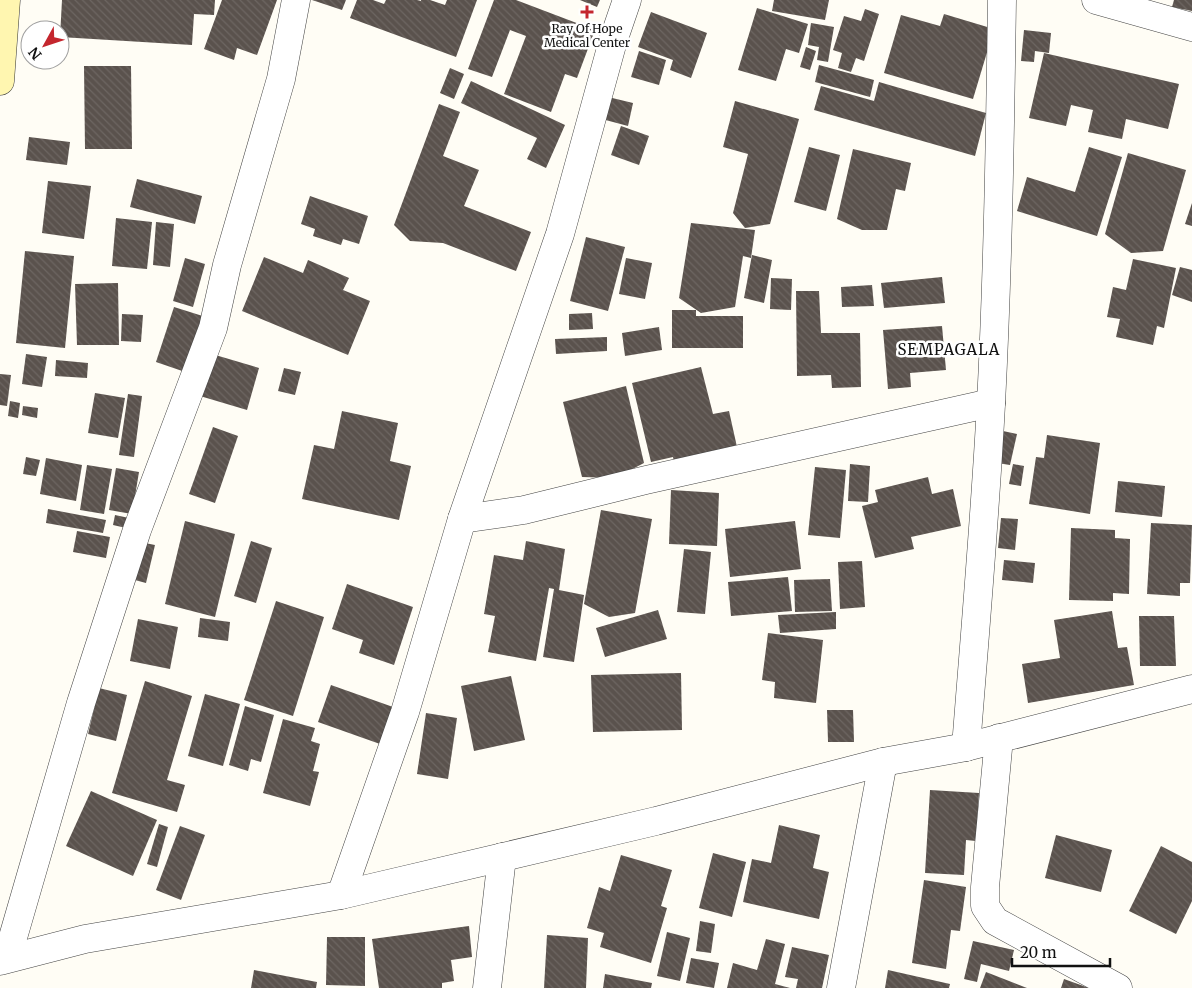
<svg xmlns="http://www.w3.org/2000/svg" width="1192" height="988" font-family="Merriweather,serif">
  <defs>
    <pattern id="building-back-hatch" width="6" height="6" patternUnits="userSpaceOnUse" patternTransform="scale(1.25)"><rect width="6" height="6" fill="#5a524d"/><path d="M-1 5l2 2M0 0l6 6M5-1l2 2" fill="none" stroke="#6d6662"/></pattern>
  </defs>
  <rect width="100%" height="100%" fill="#fffdf5"/>
  <g fill="url(#building-back-hatch)">
    <polygon points="62,0 215,0 214,15 194,14 192,45 60,37"/>
    <polygon points="222,0 277,0 257,55 237,48 234,60 204,49"/>
    <polygon points="312,0 346,0 342,10"/>
    <polygon points="357,0 373,0 384,4 386,0 417,0 421,1 421,0 430,0 445,5 447,0 477,0 456,57 350,18"/>
    <polygon points="494,0 516,0 595,30 577,78 565,74 551,112 504,94 526,36 510,30 492,77 468,69"/>
    <polygon points="580,0 600,0 597,7"/>
    <polygon points="774,0 829,0 825,20 772,11"/>
    <polygon points="1174,0 1192,0 1192,11 1172,7"/>
    <polygon points="757,8 808,24 799,53 786,49 776,81 738,70"/>
    <polygon points="865,9 879,14 864,61 856,58 851,72 838,68 842,53 833,50 844,16 861,21"/>
    <polygon points="651,12 707,33 691,78 670,70 673,60 638,47"/>
    <polygon points="944,14 994,29 973,99 884,73 901,15 940,26"/>
    <polygon points="811,23 834,27 828,62 817,60 819,47 808,45"/>
    <polygon points="1024,30 1051,33 1049,53 1035,51 1034,62 1021,61"/>
    <polygon points="806,47 816,51 810,70 800,67"/>
    <polygon points="639,51 666,60 659,85 631,77"/>
    <polygon points="1044,53 1179,84 1168,129 1126,119 1122,139 1088,132 1093,110 1071,105 1066,126 1029,118"/>
    <polygon points="819,65 874,80 870,97 815,82"/>
    <polygon points="84,66 131,66 132,149 85,149"/>
    <polygon points="450,68 464,74 454,99 440,93"/>
    <polygon points="471,81 565,125 546,168 527,159 537,138 461,103"/>
    <polygon points="879,82 986,113 975,156 814,110 821,86 874,101"/>
    <polygon points="604,96 633,103 628,126 598,118"/>
    <polygon points="735,101 799,119 770,224 745,228 733,213 748,154 723,147"/>
    <polygon points="439,104 460,112 443,156 479,170 464,206 531,232 516,271 443,243 410,241 394,225"/>
    <polygon points="621,126 649,136 639,165 611,155"/>
    <polygon points="29,137 70,142 67,165 26,160"/>
    <polygon points="809,147 840,155 826,211 794,202"/>
    <polygon points="1089,147 1122,157 1097,236 1017,211 1027,177 1075,192"/>
    <polygon points="853,149 911,163 905,191 896,189 887,230 862,230 837,219"/>
    <polygon points="1128,153 1186,170 1163,251 1131,253 1105,234"/>
    <polygon points="137,179 202,196 195,224 130,207"/>
    <polygon points="48,181 91,186 84,239 42,233"/>
    <polygon points="310,196 368,216 359,244 343,239 341,245 313,236 315,229 301,224"/>
    <polygon points="1192,203 1192,226 1185,224"/>
    <polygon points="116,218 152,222 147,269 112,266"/>
    <polygon points="156,222 174,224 170,267 153,265"/>
    <polygon points="691,223 755,230 751,258 743,256 735,307 701,313 679,298"/>
    <polygon points="586,237 625,247 608,311 570,301"/>
    <polygon points="25,251 74,256 65,348 16,343"/>
    <polygon points="752,255 772,260 764,303 744,298"/>
    <polygon points="264,257 303,273 308,260 349,278 343,290 370,301 348,355 242,311"/>
    <polygon points="185,258 205,264 193,307 173,301"/>
    <polygon points="626,258 652,263 645,299 619,294"/>
    <polygon points="1133,259 1176,268 1164,328 1157,326 1153,345 1116,337 1120,319 1107,317 1113,287 1126,290"/>
    <polygon points="1180,267 1192,270 1192,302 1172,295"/>
    <polygon points="942,277 945,303 884,308 881,283"/>
    <polygon points="771,278 792,279 791,310 770,309"/>
    <polygon points="118,283 119,345 77,345 75,284"/>
    <polygon points="872,285 874,306 842,307 841,287"/>
    <polygon points="796,291 819,291 821,333 860,333 861,387 832,388 831,375 797,376"/>
    <polygon points="174,307 209,318 191,374 156,362"/>
    <polygon points="672,310 696,310 696,316 743,316 743,348 672,348"/>
    <polygon points="592,313 593,329 569,330 569,314"/>
    <polygon points="122,314 143,315 141,342 121,341"/>
    <polygon points="942,326 946,370 910,373 911,387 888,389 883,330"/>
    <polygon points="659,327 662,350 625,356 622,333"/>
    <polygon points="607,337 607,351 556,354 555,339"/>
    <polygon points="26,354 47,357 42,387 22,384"/>
    <polygon points="212,354 259,368 247,410 200,396"/>
    <polygon points="56,360 88,363 87,378 55,376"/>
    <polygon points="701,367 713,414 729,411 737,447 674,462 673,457 651,462 632,383"/>
    <polygon points="284,368 301,372 295,395 278,391"/>
    <polygon points="0,374 11,375 7,406 0,405"/>
    <polygon points="626,386 644,463 615,478 582,477 563,402"/>
    <polygon points="95,393 125,398 118,438 88,433"/>
    <polygon points="128,394 142,396 134,457 119,455"/>
    <polygon points="10,401 20,403 18,418 8,416"/>
    <polygon points="23,406 38,408 37,418 22,415"/>
    <polygon points="342,411 398,423 390,461 411,466 399,520 302,499 314,445 334,449"/>
    <polygon points="213,427 238,436 215,503 189,494"/>
    <polygon points="1003,431 1017,434 1010,465 997,463"/>
    <polygon points="1047,435 1100,443 1090,514 1029,504 1036,457 1044,458"/>
    <polygon points="26,457 40,460 36,476 23,474"/>
    <polygon points="46,458 82,465 76,501 40,494"/>
    <polygon points="850,464 870,466 868,502 848,501"/>
    <polygon points="1013,464 1024,466 1021,486 1009,484"/>
    <polygon points="87,465 112,469 104,514 80,510"/>
    <polygon points="815,467 846,470 840,538 808,535"/>
    <polygon points="116,468 139,472 132,514 109,510"/>
    <polygon points="928,477 932,494 953,489 961,526 911,537 914,549 875,558 862,506 878,502 875,490"/>
    <polygon points="1118,481 1165,486 1162,517 1115,512"/>
    <polygon points="671,490 719,493 717,546 669,544"/>
    <polygon points="48,509 106,520 103,533 46,523"/>
    <polygon points="601,510 652,519 635,613 609,617 584,604"/>
    <polygon points="115,515 129,518 126,528 113,525"/>
    <polygon points="1001,518 1018,519 1015,550 998,548"/>
    <polygon points="185,521 235,534 215,617 165,604"/>
    <polygon points="795,521 801,569 730,577 725,529"/>
    <polygon points="1151,523 1192,525 1190,583 1180,583 1180,596 1147,594"/>
    <polygon points="1071,528 1115,530 1115,538 1130,539 1129,594 1113,593 1113,601 1069,600"/>
    <polygon points="77,531 110,537 106,558 73,552"/>
    <polygon points="251,541 272,548 256,603 234,596"/>
    <polygon points="526,541 565,549 559,590 584,595 574,662 543,657 554,589 549,588 536,661 488,652 495,616 484,614 494,555 523,560"/>
    <polygon points="140,542 155,545 146,583 131,579"/>
    <polygon points="684,549 711,552 705,614 677,612"/>
    <polygon points="1004,560 1035,563 1033,583 1002,580"/>
    <polygon points="862,561 865,607 840,609 838,562"/>
    <polygon points="788,577 792,611 731,616 728,582"/>
    <polygon points="830,579 832,611 795,612 794,580"/>
    <polygon points="347,584 413,607 394,665 359,653 363,640 332,629"/>
    <polygon points="276,601 324,617 293,716 244,700"/>
    <polygon points="658,610 667,639 605,657 596,628"/>
    <polygon points="1112,611 1118,648 1127,647 1134,685 1028,703 1022,664 1060,658 1054,620"/>
    <polygon points="836,612 836,629 780,633 778,615"/>
    <polygon points="1139,616 1174,616 1176,666 1140,666"/>
    <polygon points="200,618 230,622 228,641 198,637"/>
    <polygon points="138,619 178,627 170,669 130,661"/>
    <polygon points="768,633 823,640 816,703 774,698 775,682 762,680"/>
    <polygon points="681,673 682,730 593,732 591,675"/>
    <polygon points="511,676 525,740 474,751 461,686"/>
    <polygon points="145,681 192,696 167,780 185,785 177,812 112,793"/>
    <polygon points="331,685 393,707 380,744 318,722"/>
    <polygon points="99,688 127,695 116,741 88,734"/>
    <polygon points="205,694 240,704 223,766 188,756"/>
    <polygon points="245,706 274,715 261,762 251,759 248,771 229,765"/>
    <polygon points="827,710 853,710 854,742 828,742"/>
    <polygon points="426,713 457,718 448,779 417,774"/>
    <polygon points="283,719 315,728 311,741 320,744 313,771 319,772 310,806 263,793"/>
    <polygon points="930,790 979,793 976,841 966,840 964,875 925,873"/>
    <polygon points="91,791 157,820 133,876 66,846"/>
    <polygon points="159,824 168,827 157,867 147,864"/>
    <polygon points="779,825 820,835 813,868 829,872 819,919 743,902 752,859 771,863"/>
    <polygon points="180,826 205,835 181,900 156,890"/>
    <polygon points="1056,835 1112,850 1101,892 1045,878"/>
    <polygon points="1161,846 1192,862 1192,901 1176,934 1129,911"/>
    <polygon points="713,853 746,862 732,917 699,908"/>
    <polygon points="621,855 672,870 661,906 667,908 651,963 600,947 604,933 587,928 599,887 610,891"/>
    <polygon points="924,880 966,887 960,931 951,930 946,969 912,963"/>
    <polygon points="700,921 715,924 711,953 696,951"/>
    <polygon points="469,926 472,957 451,960 454,981 442,983 442,988 379,988 372,939"/>
    <polygon points="667,932 690,938 680,981 657,976"/>
    <polygon points="547,935 588,938 586,988 544,988"/>
    <polygon points="327,937 365,937 365,986 326,985"/>
    <polygon points="766,939 785,944 775,984 790,988 727,988 733,963 757,970"/>
    <polygon points="973,941 1014,950 1009,971 981,964 977,982 964,979"/>
    <polygon points="792,947 829,955 822,988 796,988 798,979 785,977"/>
    <polygon points="691,958 719,963 714,988 686,983"/>
    <polygon points="254,970 317,982 316,988 251,988"/>
    <polygon points="888,970 950,984 949,988 885,988"/>
    <polygon points="986,972 1027,988 980,988"/>
    <polygon points="605,974 652,983 651,988 603,988"/>
    <polygon points="1064,979 1089,988 1061,988"/>
  </g>
  <g fill="none" stroke-linecap="round" stroke-linejoin="round">
    <g stroke="#444" stroke-width="29">
      <g id="street">
        <polyline points="1096,0 1192,27"/>
        <polyline points="462,519 524,510 646,480 991,403"/>
        <polyline points="999,738 985,887 985,906 995,921 1118,988"/>
        <path d="M 966,747 C 975,633 985,518 991,404 C 998,269 1000,135 1002,0"/>
        <polyline points="341,895 405,712 462,519 560,234 613,41 627,0"/>
        <polyline points="7,958 81,703 137,530 213,328 227,265 281,79 296,0"/>
        <polyline points="0,961 85,939 341,895 656,821 883,762 966,747 1192,689"/>
        <polyline points="487,988 502,857"/>
        <polyline points="841,988 883,762"/>
      </g>
    </g>
    <g stroke="#333" stroke-width="29">
      <polyline id="secondary" points="0,81 6,0"/>
    </g>
    <use href="#street" stroke="#fff" stroke-width="28"/>
    <use href="#secondary" stroke="#fff6b0" stroke-width="28"/>
  </g>
  <path fill="#c4262e" stroke="#fff" stroke-width="2" d="M584.5 4.5h5v5h5v5h-5v5h-5v-5h-5v-5h5z"/>
  <g text-anchor="middle" dominant-baseline="central" stroke-width="5" stroke-linejoin="round" paint-order="stroke">
    <g font-size="12" fill="#111" stroke="#fff">
      <text x="587" y="28">Ray Of Hope<tspan x="587" dy="14">Medical Center</tspan></text>
    </g>
    <g font-size="15" letter-spacing="1" fill="#111" stroke="#fff">
      <text x="949" y="349">SEMPAGALA</text>
    </g>
  </g>
  <g transform="translate(45 45) rotate(230)"><circle r="24" fill="#ffffff" stroke="#a0a0a0"/>
  <path d="M0-4L9 19L0 12L-9 19Z" fill="#c4262e"/>
  <text y="-8" font-size="14" font-weight="bold" text-anchor="middle" fill="#111111">N</text>
  </g>
  <path d="M1012 958v8h98v-8" fill="none" stroke="#111111" stroke-width="2.5"/>
  <text x="1020" y="958" font-size="15" fill="#111111" stroke="#ffffff" stroke-width="4" paint-order="stroke">20 m</text>
</svg>
